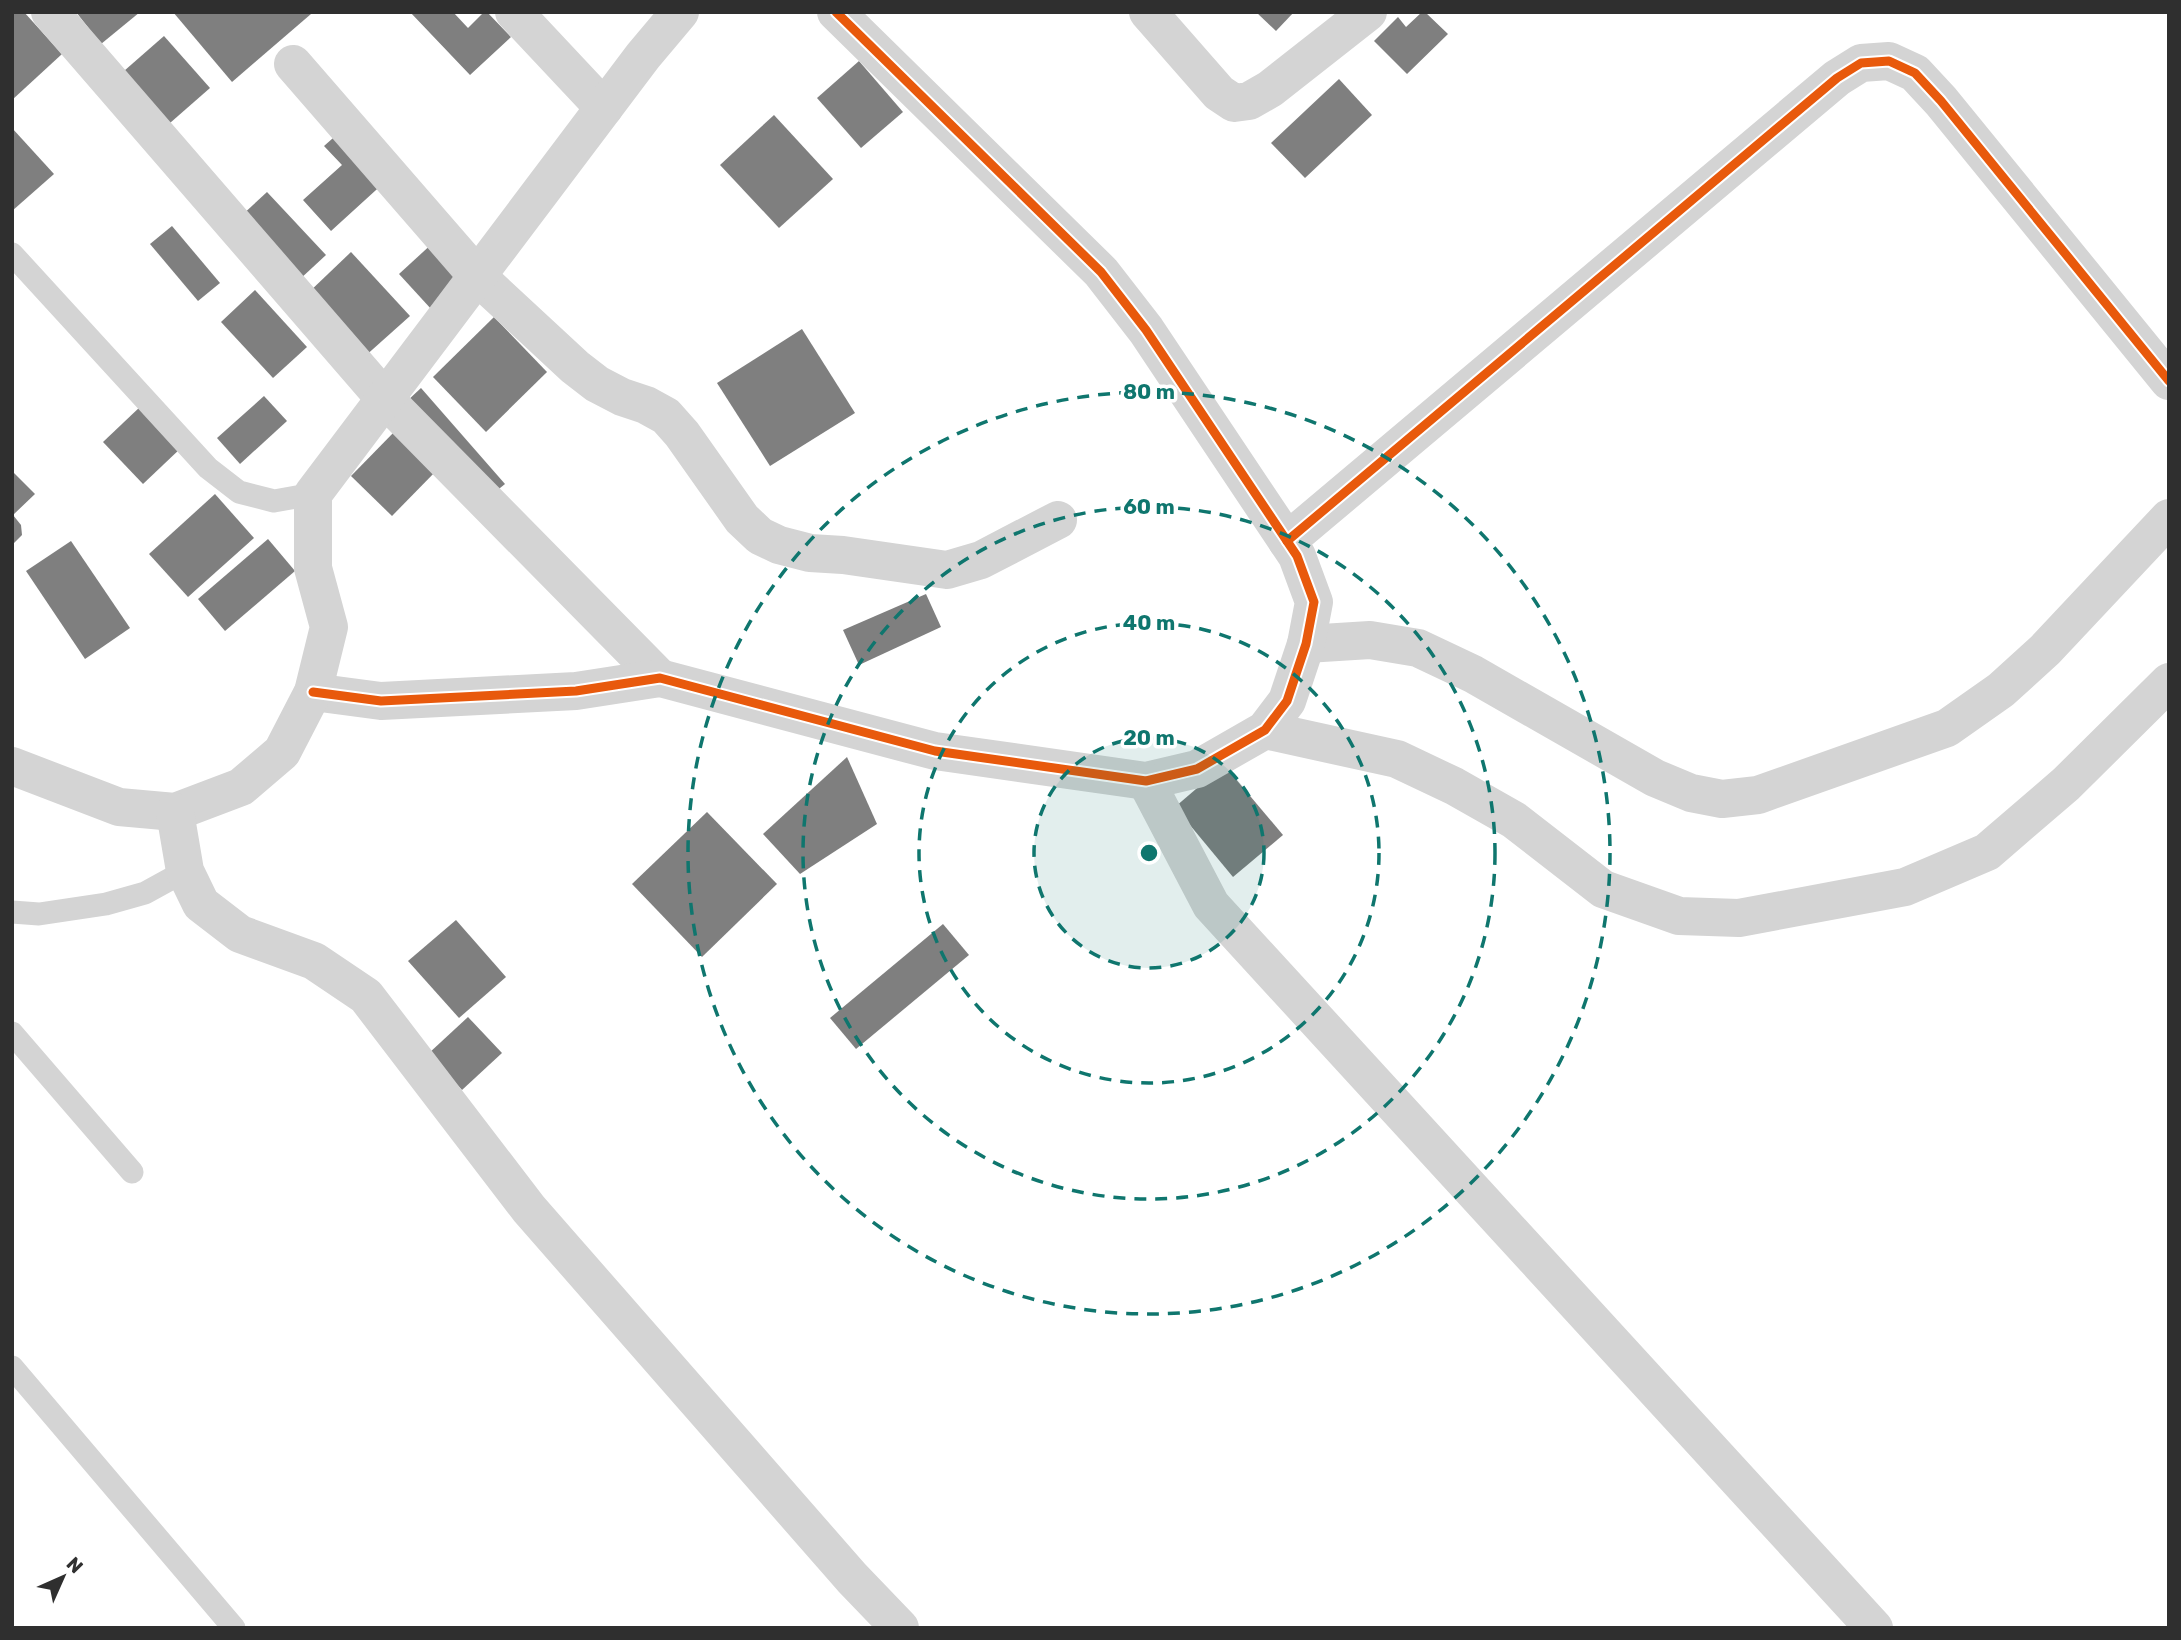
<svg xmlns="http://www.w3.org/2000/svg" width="2181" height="1640" font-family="Rubik,sans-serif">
  <rect width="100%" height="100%" fill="#fff"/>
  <g fill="#7f7f7f">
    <polygon points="12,12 24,12 62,54 12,100"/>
    <polygon points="76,12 140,12 101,44"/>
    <polygon points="173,12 309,12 311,14 232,82"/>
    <polygon points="410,12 453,12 468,28 484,12 487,12 511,37 470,75"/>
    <polygon points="1256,12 1294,12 1276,31"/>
    <polygon points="1422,12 1425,12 1448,34 1407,74 1374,41 1398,17 1406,27"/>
    <polygon points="164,36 210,88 170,123 124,71"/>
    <polygon points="859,61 903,112 861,148 817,98"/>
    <polygon points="1339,79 1372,115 1305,178 1271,143"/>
    <polygon points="774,115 833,179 779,228 720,165"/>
    <polygon points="12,128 54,174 12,211"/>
    <polygon points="341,131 387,180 331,231 303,200 342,165 324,146"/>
    <polygon points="267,192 326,255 299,280 240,217"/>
    <polygon points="172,226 220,283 198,301 150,244"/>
    <polygon points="435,241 468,276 432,310 399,274"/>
    <polygon points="351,252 410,316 363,358 306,295"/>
    <polygon points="255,290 307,347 273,378 221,322"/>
    <polygon points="494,317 547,372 486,432 433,377"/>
    <polygon points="802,329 855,413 770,466 717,383"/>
    <polygon points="421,388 505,484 489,497 406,402"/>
    <polygon points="264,396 287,421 240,464 217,438"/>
    <polygon points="142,405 182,447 143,484 103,442"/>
    <polygon points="397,429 438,469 392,516 351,476"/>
    <polygon points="12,471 35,494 13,515 21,525 22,535 12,545"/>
    <polygon points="215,494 254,538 188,597 149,554"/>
    <polygon points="268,539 295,571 225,631 198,599"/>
    <polygon points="71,541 130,628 85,659 26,571"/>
    <polygon points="926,594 941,627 859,665 843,630"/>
    <polygon points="847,757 877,824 800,874 763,834"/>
    <polygon points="1224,765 1283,835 1233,877 1175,807"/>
    <polygon points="707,812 777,884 702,957 632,884"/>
    <polygon points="456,920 506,977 459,1018 408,961"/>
    <polygon points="943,924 969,955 856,1049 830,1018"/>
    <polygon points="468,1017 502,1053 462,1090 428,1054"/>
  </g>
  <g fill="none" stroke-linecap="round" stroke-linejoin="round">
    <g stroke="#d4d4d4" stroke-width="23">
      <polyline points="12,254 208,468 239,492 274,501 313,494"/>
      <polyline points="12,912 39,914 106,904 145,893 185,871"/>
      <polyline points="12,1033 132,1172"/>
      <polyline points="12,1367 234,1628"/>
    </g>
    <g stroke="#d4d4d4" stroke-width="38">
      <polyline points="50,12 385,399 660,678"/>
      <polyline points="514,12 604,108"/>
      <polyline points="1148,12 1219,93 1234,103 1249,101 1270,89 1368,12"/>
      <polyline points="293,64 478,277 575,367 597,384 622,397 646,405 666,416 682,434 742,519 760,536 779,545 810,553 843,555 947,570 981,560 1058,520"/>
      <polyline points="1287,541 1837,78 1861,63 1889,61 1915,73 1941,101 2169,381"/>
      <polyline points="1306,644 1370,640 1418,648 1473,674 1655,778 1691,793 1722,799 1758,795 1947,728 2001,690 2045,650 2169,518"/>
      <polyline points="313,692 381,701 576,691 660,678 935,751 1146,781 1197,769 1265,730 1287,701 1306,644 1314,602 1297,556 1146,330 1101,272 836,12"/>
      <polyline points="1265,730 1397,759 1454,786 1514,820 1603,889 1679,916 1739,918 1905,887 1987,852 2066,784 2169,682"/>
      <polyline points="12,766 119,807 175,812 241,787 282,752 313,692 329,627 313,568 313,494 643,56 680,12"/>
      <polyline points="1146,781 1211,905 1874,1628"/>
      <polyline points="175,812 185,871 201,904 240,934 314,961 366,996 529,1209 852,1578 900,1628"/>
    </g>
    <g stroke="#fff" stroke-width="13">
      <g id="cycleway">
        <polyline points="1287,541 1837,78 1861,63 1889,61 1915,73 1941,101 2169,381"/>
        <polyline points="313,692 381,701 576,691 660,678 935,751 1146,781 1197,769 1265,730 1287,701 1306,644 1314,602 1297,556 1146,330 1101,272 836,12"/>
      </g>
    </g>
    <use href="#cycleway" stroke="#e8590c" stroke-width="9"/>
  </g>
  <circle cx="1149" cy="853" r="115" fill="#0f766e" fill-opacity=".12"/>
  <g fill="none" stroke="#0f766e" stroke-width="3.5" stroke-dasharray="12 9">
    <circle cx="1149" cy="853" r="115"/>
    <circle cx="1149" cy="853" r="230"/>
    <circle cx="1149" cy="853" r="346"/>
    <circle cx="1149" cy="853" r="461"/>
  </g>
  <circle cx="1149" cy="853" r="10" fill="#0f766e" stroke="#fff" stroke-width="3.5"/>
  <g font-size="21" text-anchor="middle" font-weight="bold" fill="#0f766e" stroke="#fff" stroke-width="7" stroke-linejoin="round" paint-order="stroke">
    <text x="1149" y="399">80 m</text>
    <text x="1149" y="514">60 m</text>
    <text x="1149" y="630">40 m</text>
    <text x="1149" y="745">20 m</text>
  </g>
  <rect width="2181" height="1640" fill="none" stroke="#2f2f2f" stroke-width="28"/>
  <g transform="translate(63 1577) rotate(45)" stroke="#ffffff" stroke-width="5" paint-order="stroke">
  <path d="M0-5L12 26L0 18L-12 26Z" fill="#2f2f2f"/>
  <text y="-10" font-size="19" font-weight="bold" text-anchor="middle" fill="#2f2f2f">N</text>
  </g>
</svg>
